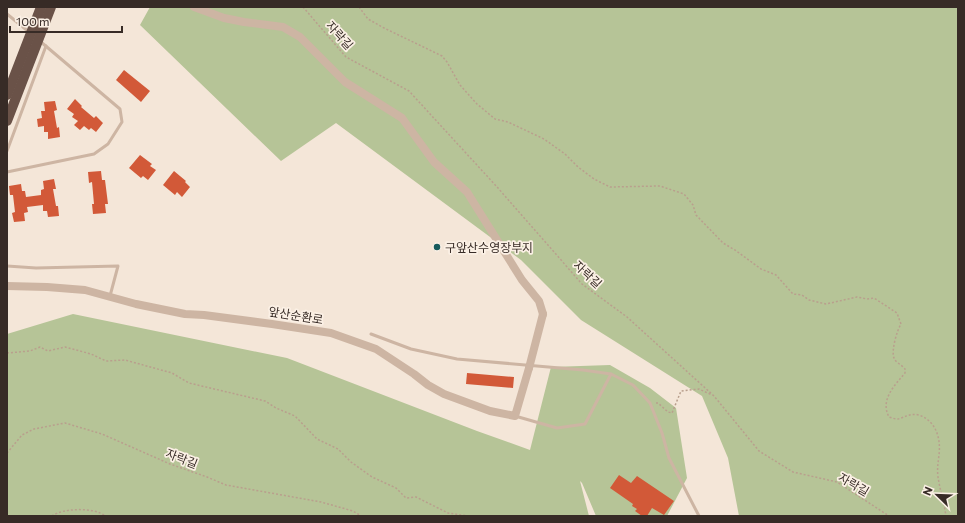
<svg xmlns="http://www.w3.org/2000/svg" width="965" height="523" font-family="Commissioner,'Noto Sans KR',sans-serif">
  <rect width="100%" height="100%" fill="#f4e6d8"/>
  <g fill="#b6c497">
    <polygon points="150,7 958,7 958,516 739,516 728,458 702,396 581,320 521,260 336,123 281,161 140,25"/>
    <polygon points="73,314 287,358 477,431 530,450 551,367 610,365 650,388 676,408 687,478 667,516 596,516 582,483 580,481 589,516 7,516 7,334"/>
  </g>
  <g fill="#d25938">
    <polygon points="124,70 150,91 141,102 116,80"/>
    <polygon points="75,99 82,106 81,107 94,118 96,116 103,123 96,132 91,128 89,130 84,126 80,130 74,125 78,121 72,117 74,114 67,109"/>
    <polygon points="55,101 57,110 54,111 57,128 59,127 60,137 48,139 48,132 44,132 44,126 38,127 37,119 42,118 41,111 45,111 44,102"/>
    <polygon points="140,155 152,164 150,166 156,170 148,180 143,176 141,178 129,168"/>
    <polygon points="101,171 102,180 105,180 108,204 105,204 106,213 93,214 92,204 94,204 92,182 89,183 88,172"/>
    <polygon points="174,171 186,181 185,182 190,187 182,197 177,192 175,195 163,185"/>
    <polygon points="54,179 56,189 53,189 56,206 58,206 59,216 48,217 47,211 43,211 43,205 27,207 28,212 24,213 25,221 14,222 12,213 15,212 13,195 10,195 9,186 21,184 22,191 25,191 26,197 41,195 41,190 44,189 43,181"/>
    <polygon points="467,373 514,377 513,388 466,384"/>
    <polygon points="619,475 631,483 637,476 674,501 664,515 652,508 647,516 642,516 635,511 637,509 632,506 633,504 610,488"/>
  </g>
  <g fill="none" stroke-linecap="round" stroke-linejoin="round">
    <g stroke="#b99f8d" stroke-width="1.5" stroke-dasharray="2 2" stroke-linecap="butt">
      <polyline points="303,7 346,57 409,91 498,188 582,284 627,317 714,396 759,451 793,472 837,482 889,516"/>
      <path d="M 359,7 L 368,19 L 382,27 L 442,56 L 447,62 L 460,85 L 477,104 L 495,119 L 508,122 L 544,139 L 565,154 L 578,167 L 594,179 L 610,187 L 660,186 L 684,194 L 693,205 L 696,215 L 723,243 L 735,250 L 761,269 L 776,275 L 793,294 L 802,295 L 809,300 L 826,304 L 857,297 L 867,299 L 874,298 L 897,313 L 901,324 C 897,330 891,351 894,358 C 895,362 902,365 905,369 L 905,373 C 894,386 880,400 889,417 C 892,418 895,419 898,419 C 905,417 911,413 919,415 C 936,421 941,438 939,455 C 938,463 937,470 938,477 C 940,490 944,503 946,516"/>
      <polyline points="7,353 30,351 40,347 48,351 65,347 91,354 106,361 125,360 172,373 189,383 265,401 276,408 295,416 317,439 338,449 351,462 372,477 396,488 406,498 416,497 448,513 468,516"/>
      <polyline points="656,403 658,403 668,412 672,413 681,391 699,389 712,395"/>
      <polyline points="7,453 22,435 34,429 65,423 102,434 170,464 207,477 226,485 321,502 353,511 361,516"/>
      <path d="M 52,516 C 62,508 95,507 105,516"/>
    </g>
    <g stroke="#cdb5a3" stroke-width="3">
      <polyline points="7,14 29,32"/>
      <polyline points="7,151 46,46"/>
      <polyline points="7,172 94,154 108,144 122,122 120,109 41,42"/>
      <polyline points="7,266 36,268 118,266 110,296"/>
      <polyline points="371,334 411,349 457,359 583,370 611,374"/>
      <polyline points="515,416 557,428 585,424 611,374 633,385 650,403 662,433 669,458 699,516"/>
    </g>
    <g stroke="#cdb5a3" stroke-width="8">
      <polyline points="194,7 224,18 244,22 283,27 300,37 345,82 402,118 434,162 467,192 522,280 539,301 543,314"/>
      <polyline points="7,286 47,287 85,290 136,304 185,314 204,315 272,324 331,333 376,349 414,374 428,385 444,394 490,411 515,416 529,368"/>
    </g>
    <polyline stroke="#cdb5a3" stroke-width="8" points="529,368 543,314"/>
    <g stroke="#6a5248" stroke-width="10">
      <polyline points="7,95 41,7"/>
      <polyline points="7,121 51,7"/>
    </g>
  </g>
  <circle fill="#175a5c" stroke="#fbf0e5" stroke-width="1.5" cx="437" cy="247" r="4"/>
  <g text-anchor="middle" dominant-baseline="central" stroke-width="3.5" stroke-linejoin="round" paint-order="stroke">
    <g font-size="12" fill="#372b26" stroke="#fbf0e5">
      <text transform="translate(340 35) rotate(48)">자락길</text>
      <text transform="translate(588 274) rotate(43)">자락길</text>
      <text transform="translate(296 315) rotate(9)">앞산순환로</text>
      <text transform="translate(182 458) rotate(21)">자락길</text>
      <text transform="translate(854 484) rotate(30)">자락길</text>
    </g>
    <g font-size="12" fill="#372b26" stroke="#fbf0e5" text-anchor="start">
      <text x="445" y="247">구앞산수영장부지</text>
    </g>
  </g>
  <rect width="965" height="523" fill="none" stroke="#372b26" stroke-width="16"/>
  <g transform="translate(937 495) rotate(293)" stroke="#fbf0e5" stroke-width="3" paint-order="stroke">
  <path d="M0-3L7 15L0 10L-7 15Z" fill="#372b26"/>
  <text y="-6" font-size="11" font-weight="bold" text-anchor="middle" fill="#372b26">N</text>
  </g>
  <path d="M10 26v6h112v-6" fill="none" stroke="#372b26" stroke-width="2"/>
  <text x="16" y="26" font-size="12" fill="#372b26" stroke="#fbf0e5" stroke-width="3" paint-order="stroke">100 m</text>
</svg>
